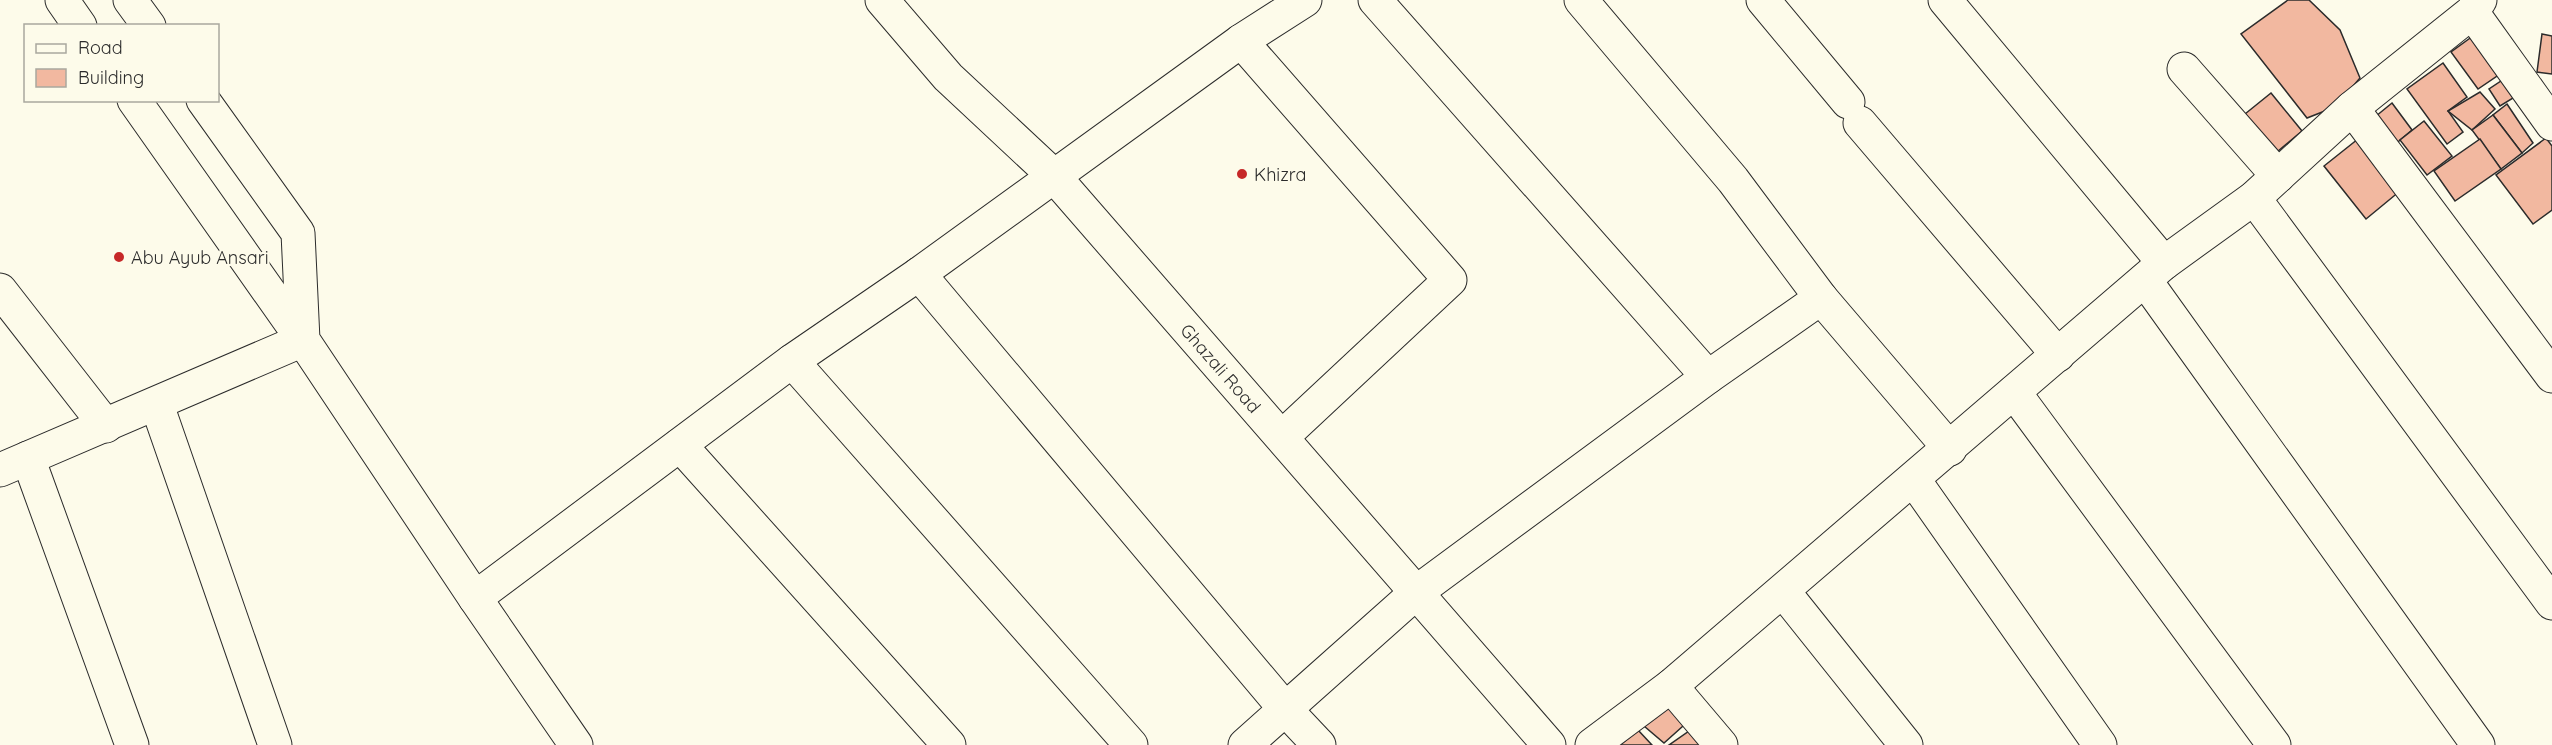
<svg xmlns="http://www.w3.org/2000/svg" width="2552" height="745" font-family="Quicksand,sans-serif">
  <rect width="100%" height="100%" fill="#fdfbea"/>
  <g fill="#f2b8a0" stroke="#2b2b2b" stroke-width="1.5">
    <polygon points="2288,0 2309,0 2340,30 2360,78 2335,107 2307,118 2241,34"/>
    <polygon points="2542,34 2552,36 2552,74 2537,72"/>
    <polygon points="2473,36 2500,74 2478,89 2451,52"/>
    <polygon points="2443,63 2467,97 2448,111 2463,132 2447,144 2407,89"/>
    <polygon points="2507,77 2518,95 2500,106 2489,89"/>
    <polygon points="2480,92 2495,109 2472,130 2448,111"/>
    <polygon points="2271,93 2302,131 2271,157 2240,118"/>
    <polygon points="2392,103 2412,130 2392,147 2370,121"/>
    <polygon points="2507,104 2533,143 2522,153 2493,115"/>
    <polygon points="2493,115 2522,153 2501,169 2472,130"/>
    <polygon points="2424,121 2452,156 2427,175 2400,140"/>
    <polygon points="2546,138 2552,146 2552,210 2533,224 2496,175"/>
    <polygon points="2358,139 2400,191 2366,219 2324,166"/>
    <polygon points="2480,139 2501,169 2455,201 2434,171"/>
    <polygon points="1675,697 1692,718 1664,743 1644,726"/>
    <polygon points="1692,729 1707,745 1669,745"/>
    <polygon points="1638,730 1652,745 1620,745"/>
  </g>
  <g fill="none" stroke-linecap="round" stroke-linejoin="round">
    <g stroke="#2b2b2b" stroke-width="35">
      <g id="street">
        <polyline points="62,0 80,26"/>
        <path id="s1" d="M 882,0 L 948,77 L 1053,175 L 1549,745"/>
        <polyline points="1375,0 1708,377"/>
        <polyline points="1763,0 1848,102"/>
        <polyline points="1945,0 2164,263"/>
        <polyline points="2472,12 2552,124"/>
        <polyline points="1241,41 1450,280 1282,437"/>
        <polyline points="2184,69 2278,176"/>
        <polyline points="2352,108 2552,376"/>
        <polyline points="1860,123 2058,355"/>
        <polyline points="2254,198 2552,603"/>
        <polyline points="919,274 1286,710 1319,745"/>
        <polyline points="2145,280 2478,745"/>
        <polyline points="0,290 106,426"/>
        <polyline points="1821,298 1950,449"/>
        <polyline points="792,361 1131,745"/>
        <polyline points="2014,392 2274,745"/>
        <polyline points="157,405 275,745"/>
        <polyline points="680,445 949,745"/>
        <polyline points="28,458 132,745"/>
        <polyline points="0,470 303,340 134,100"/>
        <polyline points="1914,480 2100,745"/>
        <polyline points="1783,591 1906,745"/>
        <polyline points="1671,686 1721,745"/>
        <polyline points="1245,745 1418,591 1708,377 1821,298 1733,180 1581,0"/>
      </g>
    </g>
    <g stroke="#2b2b2b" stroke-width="35">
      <g id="secondary">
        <polyline points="130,0 149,26"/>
        <polyline points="203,100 298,233 303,340 475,598 576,745"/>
        <polyline points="475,598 792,361 919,274 1241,41 1305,0"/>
        <polyline points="1592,745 1671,686 2164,263 2254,198 2352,108 2472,12 2480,0"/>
      </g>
    </g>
    <use href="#street" stroke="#fdfbea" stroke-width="33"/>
    <use href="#secondary" stroke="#fdfbea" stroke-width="33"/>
  </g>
  <g fill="#c62828" stroke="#fdfbea" stroke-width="2">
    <circle cx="1242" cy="174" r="6"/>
    <circle cx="119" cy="257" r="6"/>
  </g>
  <g text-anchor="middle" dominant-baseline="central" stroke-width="4.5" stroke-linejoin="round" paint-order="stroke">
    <g font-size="18" fill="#2b2b2b" stroke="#fdfbea" text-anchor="start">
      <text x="1254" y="174">Khizra</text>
      <text x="131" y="257">Abu Ayub Ansari</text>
    </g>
    <g font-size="18" fill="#2b2b2b" stroke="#fdfbea">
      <text stroke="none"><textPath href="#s1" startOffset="501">Ghazali Road</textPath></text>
    </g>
  </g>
  <rect x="24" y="24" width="195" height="78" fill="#fdfbea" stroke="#a9a89e" stroke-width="1.5"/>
  <rect x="36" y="44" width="30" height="9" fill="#fdfbea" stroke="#a9a89e" stroke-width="1.5"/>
  <text x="78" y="54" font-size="18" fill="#2b2b2b">Road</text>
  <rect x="36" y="69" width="30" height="18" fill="#f2b8a0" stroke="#a9a89e" stroke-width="1.5"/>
  <text x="78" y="84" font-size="18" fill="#2b2b2b">Building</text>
</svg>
